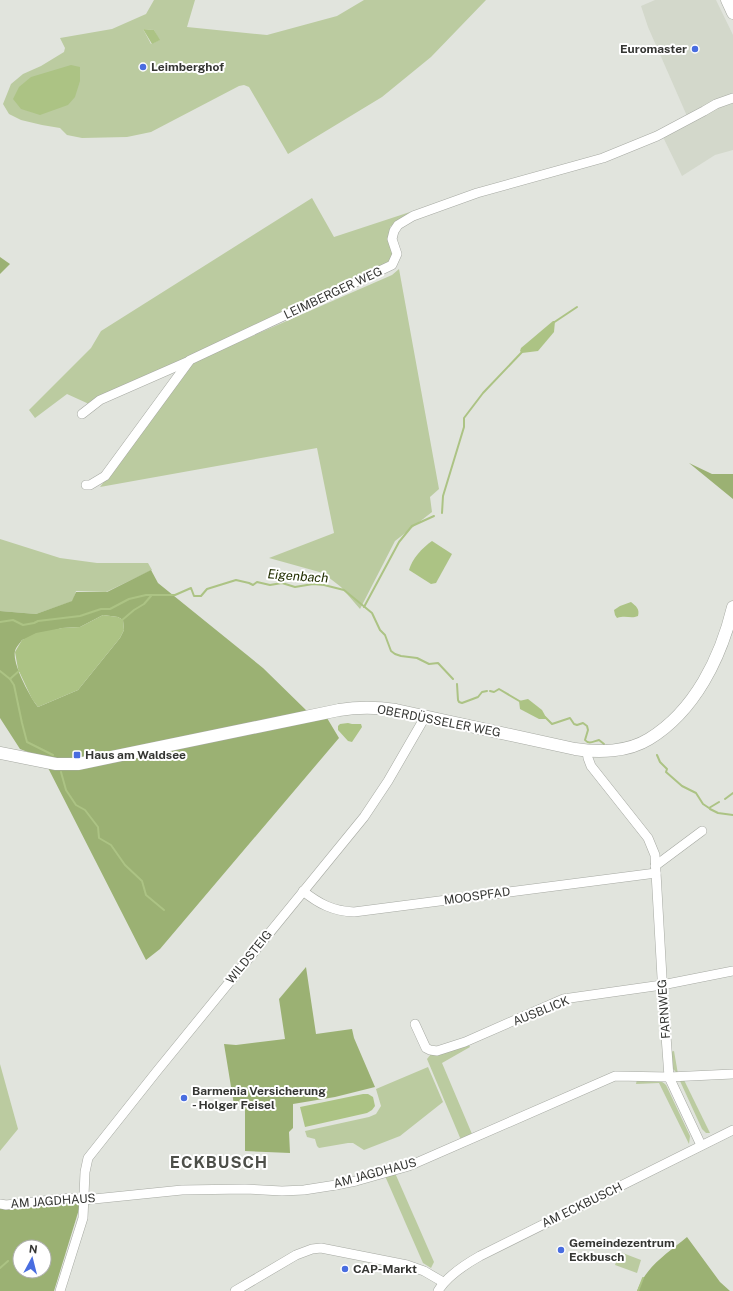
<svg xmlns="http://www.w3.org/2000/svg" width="733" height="1291" font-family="'Public Sans',sans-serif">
  <rect width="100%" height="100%" fill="#e1e4dd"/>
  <polygon fill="#d3d8cb" points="655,0 716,0 733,35 733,150 715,155 682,176 663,137 687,116 648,27 641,6"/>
  <g fill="#bbcba0" fill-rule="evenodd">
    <path d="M 154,0 L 195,0 L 187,27 L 267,35 L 337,16 L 364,0 L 486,0 L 431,57 L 382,97 L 288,154 L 249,87 L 244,85 L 239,86 L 151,132 L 127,137 L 82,138 L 67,135 L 60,128 L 42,125 L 21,120 L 9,114 L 3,104 L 11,84 L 23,74 L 41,66 L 64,52 L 65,48 L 60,38 L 112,29 L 146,14 ZM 143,29 L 154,30 L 159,40 L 151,44 Z"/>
    <polygon points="312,198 334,237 410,212 390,227 390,240 394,252 391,261 89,404 67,394 35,418 29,410 91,348 101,331"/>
    <polygon points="399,269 439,489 430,497 432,512 395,541 360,609 341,587 323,573 269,558 334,533 317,448 100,487 193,362 392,275"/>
    <polygon points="0,539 60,558 97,563 148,563 152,570 106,592 76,591 73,601 36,614 0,611"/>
    <polygon points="468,1043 470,1047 442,1063 472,1134 461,1140 427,1059 431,1054"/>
    <polygon points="674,1051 678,1074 673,1069 670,1052"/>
    <polygon points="0,1064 18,1129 0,1151"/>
    <polygon points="428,1067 443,1102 400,1136 364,1150 353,1143 348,1143 319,1148 317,1146 315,1139 307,1137 305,1131 369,1117 376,1114 381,1106 376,1089"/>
    <path d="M 637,1079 C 646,1079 660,1078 666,1085 L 690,1136 L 689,1144 L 659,1083 L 636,1084 Z"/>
    <polygon points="684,1080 710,1133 706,1133 702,1129 680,1081"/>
    <polygon points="395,1173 434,1262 431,1268 423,1263 385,1176"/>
    <polygon points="620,1252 641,1260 637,1273 615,1265"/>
  </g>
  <g fill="#9bb173" fill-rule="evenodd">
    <polygon points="0,257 10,264 0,274"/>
    <polygon points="689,463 712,474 733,474 733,499"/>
    <path d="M 151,570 L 158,583 L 263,668 L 309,713 L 327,718 L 339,738 L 160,949 L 146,960 L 43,758 L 20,749 L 0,718 L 0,611 L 36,614 L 72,601 L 76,592 L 107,592 ZM 103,615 L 118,617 L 123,620 L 124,630 L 120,638 L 78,690 L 38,707 C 30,697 12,664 15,651 C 16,647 20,643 22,640 L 62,628 L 80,627 Z"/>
    <polygon points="306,967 316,1034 352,1029 354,1038 375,1087 335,1097 293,1104 293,1128 289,1132 290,1153 245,1151 245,1104 234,1105 224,1044 236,1045 285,1039 279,999"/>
    <path d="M 77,1201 L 80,1206 L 54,1291 L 0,1291 L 0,1205 ZM 20,1247 L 44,1247 L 44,1271 L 20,1271 Z"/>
    <path d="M 687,1237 L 720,1282 L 730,1291 L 637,1291 C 646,1266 668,1253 687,1237 Z"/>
  </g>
  <g fill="#acc384">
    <polygon points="143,29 154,30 160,40 152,44"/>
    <polygon points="71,65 80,67 80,81 75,97 68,105 40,115 21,109 13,99 19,87 31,77"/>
    <polygon points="553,321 555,321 554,332 538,351 522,353 520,351 521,348"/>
    <path d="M 432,541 L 452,554 L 436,583 L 431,584 L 409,570 C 412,559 422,548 432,541 Z"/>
    <path d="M 631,602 C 636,606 640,609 638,616 C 631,619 626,615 617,618 L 615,615 L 614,610 L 620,606 Z"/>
    <polygon points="103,615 118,617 123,620 124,630 120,638 78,690 38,707 32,699 18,669 15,652 22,640 36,633 62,628 80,627"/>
    <polygon points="528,699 542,710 547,719 539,719 520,709 519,701"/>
    <polygon points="348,723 352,724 361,724 362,727 352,742 348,741 338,730 338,726 340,724"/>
    <polygon points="363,1094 368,1094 373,1097 375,1106 372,1110 367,1113 305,1127 300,1107"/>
  </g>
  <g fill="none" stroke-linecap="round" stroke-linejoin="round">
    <g stroke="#acc384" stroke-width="2">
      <polyline points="553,323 577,307"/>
      <polyline points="442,513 443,496 464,427 464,418 483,393 522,352"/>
      <polyline points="364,607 399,542 412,526 434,516"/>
      <polyline points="121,621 134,610 144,604 151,596"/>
      <polyline points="0,622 13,620 23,625 34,623 38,621 80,616 101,609 110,609 129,599 146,595 175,595 191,588 194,596 201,596 207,589 236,580 249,583 253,585 257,582 270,585 282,583 295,587 313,584 324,585 344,590 372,613 380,630 385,635 391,651 395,654 401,656 417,658 429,664 438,663 453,679"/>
      <polyline points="0,671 10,679 20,670"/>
      <polyline points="10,679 14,685 22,723 27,742 53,755"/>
      <polyline points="457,684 458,700 459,702 462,703 478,697 482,692 487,691"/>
      <polyline points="490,691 494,692 499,689 521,702"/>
      <path d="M 545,717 L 552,724 L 570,718 L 574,724 L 577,725 L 583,723 L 587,726 L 588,730 L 585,740 C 589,745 594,741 599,740 L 604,744"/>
      <polyline points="657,755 660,762 667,769 666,772 682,786 696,793 703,804 709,808 719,802"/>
      <polyline points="61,772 66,790 76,805 85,810 98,827 99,838 111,845 125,865 142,881 146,895 164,910"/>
      <polyline points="725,799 733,793"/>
      <polyline points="710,809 718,813 733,815"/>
      <polyline points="0,1268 8,1261"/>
      <polyline points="638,1291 643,1278"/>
    </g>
    <g stroke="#a6a9a2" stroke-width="10">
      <g id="street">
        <polyline points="82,414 100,400 189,361"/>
        <polyline points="86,485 90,485 105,476 190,360 392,265 397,254 392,239 394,231 398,225 413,216 477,193 603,158 657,136 704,111 716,104 733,98"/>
        <polyline points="587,751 588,758 591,766 648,838 655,855 663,995 669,1077 701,1145"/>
        <polyline points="655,866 702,831"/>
        <path d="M 303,891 C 319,904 333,911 354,912 L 656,873"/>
        <polyline points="415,1024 426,1048 430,1050 437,1051 465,1042 563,999 662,985 733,971"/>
        <polyline points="0,1204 6,1205 70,1198 84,1200 182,1190 245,1189 282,1191 304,1190 336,1185 356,1181 409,1166 615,1076 669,1077 733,1074"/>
        <polyline points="60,1291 83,1218 85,1172 88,1158 157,1071 364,817 388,781 425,717"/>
        <polyline points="235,1291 296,1255 312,1249 321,1248 407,1265 424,1271 443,1282"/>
        <path d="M 438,1291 C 447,1276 464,1265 480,1256 L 733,1130"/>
      </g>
    </g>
    <g stroke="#a6a9a2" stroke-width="13">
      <g id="secondary">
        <polyline points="727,0 733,13"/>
        <path d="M 0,753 L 56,764 L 78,764 L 339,710 C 358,707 376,707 396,710 L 575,749 C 599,753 628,752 649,739 C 695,711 721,657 733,607"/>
      </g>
    </g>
    <use href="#street" stroke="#fff" stroke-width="9"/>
    <use href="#secondary" stroke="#fff" stroke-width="12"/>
  </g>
  <g fill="#496de0" stroke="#fff" stroke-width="1.5">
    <circle cx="695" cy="49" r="4"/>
    <circle cx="143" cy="67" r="4"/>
    <rect x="73" y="751" width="8" height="8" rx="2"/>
    <circle cx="184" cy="1098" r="4"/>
    <circle cx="561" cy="1250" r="4"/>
    <circle cx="345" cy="1269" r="4"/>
  </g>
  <g text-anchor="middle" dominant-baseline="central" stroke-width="4" stroke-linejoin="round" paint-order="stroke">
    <g font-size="12" font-weight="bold" fill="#353633" stroke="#fff" text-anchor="start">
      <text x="687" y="49" text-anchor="end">Euromaster</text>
      <text x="151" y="67">Leimberghof</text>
      <text x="85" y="755">Haus am Waldsee</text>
      <text x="192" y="1091">Barmenia Versicherung<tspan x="192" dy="14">- Holger Feisel</tspan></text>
      <text x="569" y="1243">Gemeindezentrum<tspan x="569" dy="14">Eckbusch</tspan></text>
      <text x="353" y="1269">CAP-Markt</text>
    </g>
    <g font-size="12" fill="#353633" stroke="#fff">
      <text transform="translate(333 293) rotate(-25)">LEIMBERGER WEG</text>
      <text transform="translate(439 721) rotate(11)">OBERDÜSSELER WEG</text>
      <text transform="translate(477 896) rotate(-8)">MOOSPFAD</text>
      <text transform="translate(249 957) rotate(-51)">WILDSTEIG</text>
      <text transform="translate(664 1009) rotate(-94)">FARNWEG</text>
      <text transform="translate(541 1011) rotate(-22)">AUSBLICK</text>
      <text transform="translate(375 1173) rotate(-15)">AM JAGDHAUS</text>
      <text transform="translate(53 1201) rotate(-4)">AM JAGDHAUS</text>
      <text transform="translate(582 1205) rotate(-26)">AM ECKBUSCH</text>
    </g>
    <g font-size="13" font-style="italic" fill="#222f00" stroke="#fff">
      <text transform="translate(298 576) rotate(4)">Eigenbach</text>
    </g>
    <g font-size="16" font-weight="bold" letter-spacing="1" fill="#4d4f49" stroke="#fff">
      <text x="219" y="1162">ECKBUSCH</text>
    </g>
  </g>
  <g transform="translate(32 1259) rotate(7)"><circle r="19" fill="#ffffff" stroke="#aeafad"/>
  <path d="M0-3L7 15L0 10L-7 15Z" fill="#496de0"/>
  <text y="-6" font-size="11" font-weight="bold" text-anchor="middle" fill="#353633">N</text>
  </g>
</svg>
